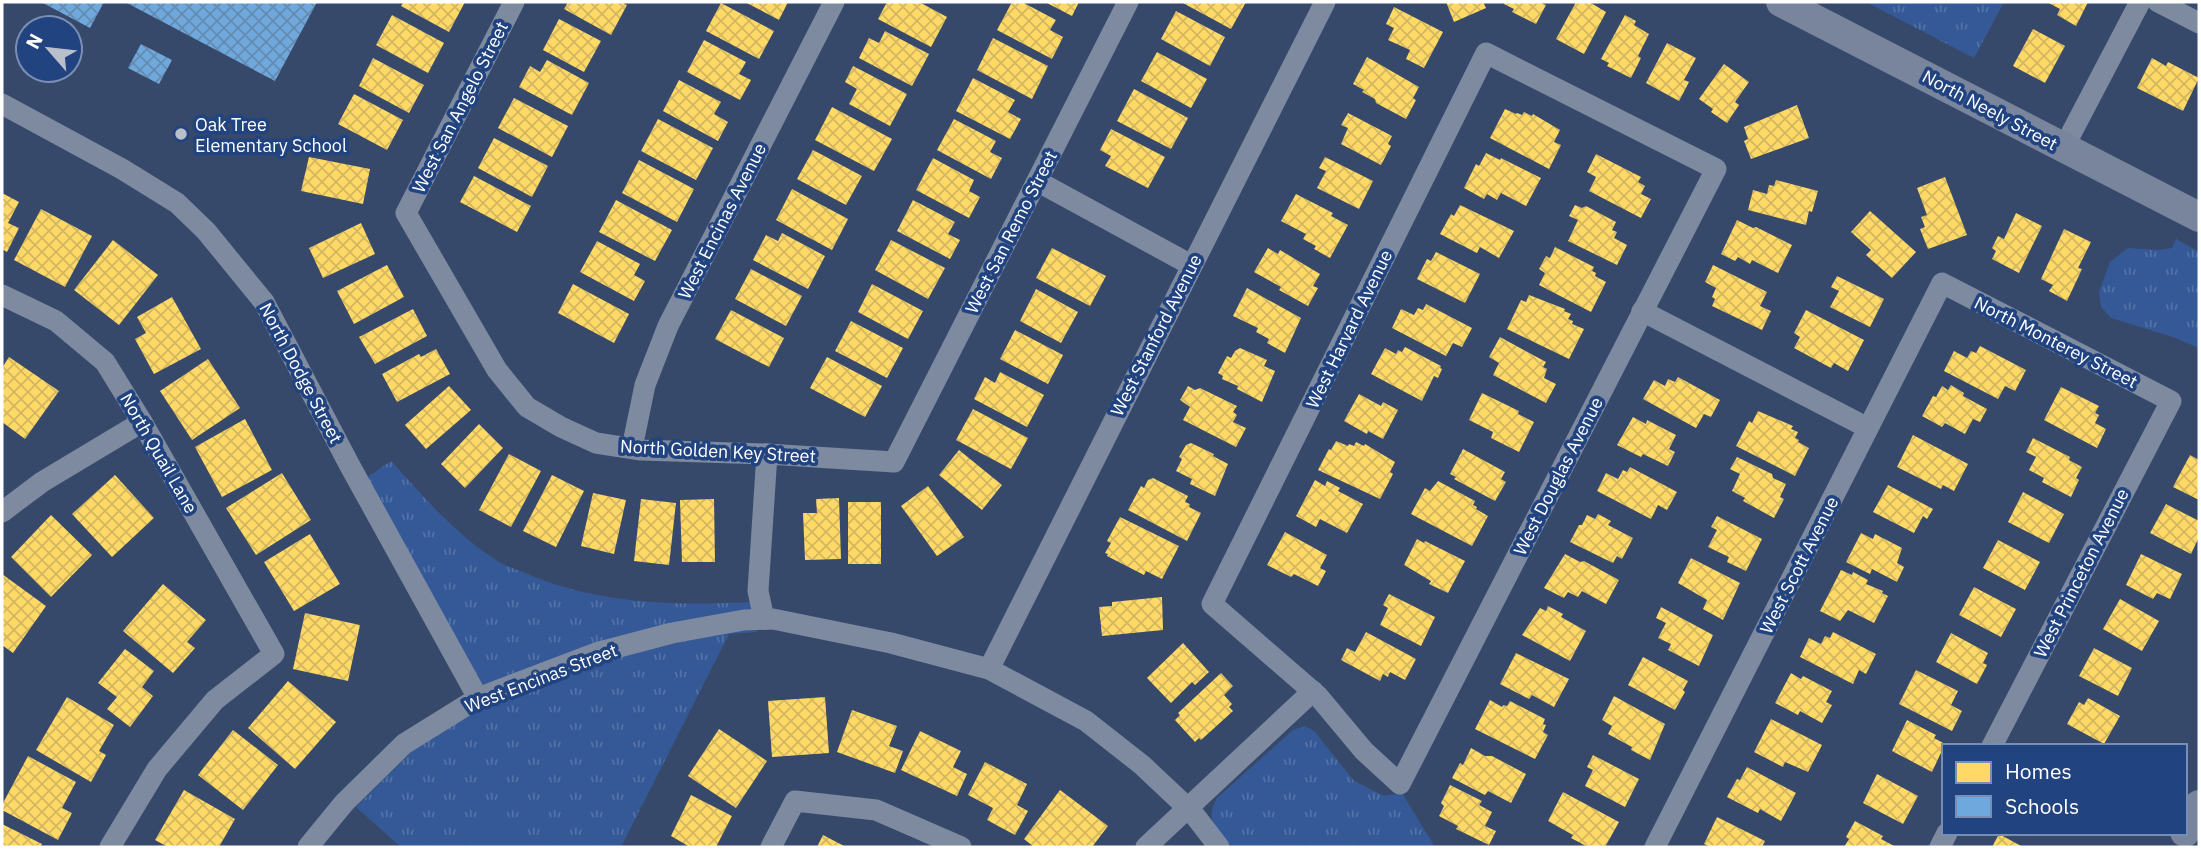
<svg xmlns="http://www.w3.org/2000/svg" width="2201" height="849" font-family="'IBM Plex Sans',sans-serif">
  <defs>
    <pattern id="grass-tufts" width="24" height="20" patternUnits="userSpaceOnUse" patternTransform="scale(1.75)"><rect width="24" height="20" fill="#355997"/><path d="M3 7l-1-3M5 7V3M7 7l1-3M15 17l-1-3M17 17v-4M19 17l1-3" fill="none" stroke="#5372a7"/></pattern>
    <pattern id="homes-cross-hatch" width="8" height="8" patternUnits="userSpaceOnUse" patternTransform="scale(1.75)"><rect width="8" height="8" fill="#ffd966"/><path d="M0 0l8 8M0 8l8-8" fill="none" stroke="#d2b660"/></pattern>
    <pattern id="schools-cross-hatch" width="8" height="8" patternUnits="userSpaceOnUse" patternTransform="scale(1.75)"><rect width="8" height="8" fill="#6fa8dc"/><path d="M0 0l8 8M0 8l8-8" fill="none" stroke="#648cb1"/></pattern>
  </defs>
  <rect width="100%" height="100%" fill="#37496a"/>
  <g fill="url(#grass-tufts)">
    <polygon points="1866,2 2004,2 1974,58"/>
    <polygon points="2176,239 2199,252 2199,348 2173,337 2111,318 2101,307 2099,292 2110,262 2128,248 2158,250 2172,248"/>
    <path d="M 391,461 C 424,497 455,534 496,560 C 505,566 516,569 525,573 C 597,604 674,606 751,602 L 757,632 L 729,634 L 621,847 L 401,847 L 356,807 L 413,750 L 475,708 L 354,486 Z"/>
    <path d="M 1305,726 L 1314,731 L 1354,781 L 1384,796 L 1402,793 L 1435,847 L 1230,847 C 1216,829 1204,820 1217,798 L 1293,730 Z"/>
  </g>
  <polygon fill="#355997" points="487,819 540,847 472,847"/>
  <g fill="url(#homes-cross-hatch)">
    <polygon points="403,2 465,2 449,32 401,6"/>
    <polygon points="568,2 621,2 627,5 611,35 564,9"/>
    <polygon points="745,2 788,2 779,20"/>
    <polygon points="887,2 919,2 947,17 931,47 878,19"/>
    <polygon points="1012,2 1022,2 1056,20 1050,30 1063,37 1052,59 997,30"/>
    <polygon points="1045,2 1079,2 1072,16"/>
    <polygon points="1181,2 1246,2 1231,29"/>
    <polygon points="1446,2 1483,2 1486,8 1454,22"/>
    <polygon points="1505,2 1539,2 1546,5 1536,24 1512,12 1514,9 1504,4"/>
    <polygon points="1576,2 1592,2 1591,3 1606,12 1584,54 1556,39"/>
    <polygon points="2047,2 2088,2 2076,26 2057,15 2060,9"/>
    <polygon points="721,3 774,31 759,59 706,31"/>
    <polygon points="1394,7 1443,32 1424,68 1406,59 1410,50 1388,40 1394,28 1386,24"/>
    <polygon points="1176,11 1225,37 1210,66 1161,39"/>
    <polygon points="392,15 444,43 428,73 376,45"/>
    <polygon points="1625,15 1636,21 1634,25 1649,34 1638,56 1641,58 1631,78 1607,66 1609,63 1601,59"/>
    <polygon points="559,19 601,41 584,72 543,50"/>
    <polygon points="2033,29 2065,46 2045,83 2013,66"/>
    <polygon points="885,31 929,54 912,86 859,58 869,38 879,43"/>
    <polygon points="993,38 1048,66 1032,99 977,70"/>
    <polygon points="704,40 746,62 739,74 751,80 740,100 687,72"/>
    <polygon points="1667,43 1696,58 1684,80 1689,82 1679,101 1646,83"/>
    <polygon points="1157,52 1207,79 1191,108 1141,81"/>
    <polygon points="1367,57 1419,87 1413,98 1416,100 1406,119 1376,103 1375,99 1362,92 1364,90 1353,84"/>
    <polygon points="373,58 424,85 409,113 359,86"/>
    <polygon points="2152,58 2166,66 2168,62 2199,78 2183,111 2137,88"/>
    <polygon points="547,60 589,83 572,115 519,87 530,66 540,72"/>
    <polygon points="1724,64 1749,82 1735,102 1739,105 1727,123 1711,112 1713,109 1699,99"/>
    <polygon points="853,66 907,94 890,126 849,104 857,89 845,82"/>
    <polygon points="973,78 1015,100 1008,112 1021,119 1010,139 956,111"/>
    <polygon points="679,80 721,102 714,114 728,122 718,141 663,111"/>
    <polygon points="1134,89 1188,118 1171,149 1117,121"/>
    <polygon points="354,94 403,120 387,150 338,124"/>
    <polygon points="514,98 568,126 552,157 498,128"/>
    <polygon points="1797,105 1809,138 1751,159 1744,141 1748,139 1744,127"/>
    <polygon points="832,107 892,139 874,171 815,140"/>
    <polygon points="1505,109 1516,114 1517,113 1522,115 1524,112 1532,116 1533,114 1560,130 1554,142 1561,145 1549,169 1490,138"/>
    <polygon points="1348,113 1392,136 1388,144 1391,146 1381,165 1341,144 1348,128 1341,125"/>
    <polygon points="658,119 713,148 696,180 641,151"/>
    <polygon points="954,119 996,141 990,152 1002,158 991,179 937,150"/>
    <polygon points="1111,129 1165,157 1148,188 1105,166 1111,156 1100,150"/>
    <polygon points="494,138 548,166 532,197 478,168"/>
    <polygon points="813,150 862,176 846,205 797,179"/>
    <polygon points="1486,153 1500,160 1501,158 1541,178 1526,206 1501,193 1497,200 1487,194 1484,199 1464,188 1476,164 1479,166"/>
    <polygon points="1596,154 1641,177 1638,182 1645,186 1641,194 1651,199 1641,218 1589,191 1596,177 1587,172"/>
    <polygon points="309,157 370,169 363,204 301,191"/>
    <polygon points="1325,157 1373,181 1359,209 1317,188 1326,171 1319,168"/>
    <polygon points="933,158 974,180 969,191 980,197 969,218 916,190"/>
    <polygon points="639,160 694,189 677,222 622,193"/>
    <polygon points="474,176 531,206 517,232 460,202"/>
    <polygon points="1945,177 1967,235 1928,249 1920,229 1925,227 1921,217 1927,215 1917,188"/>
    <polygon points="1776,180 1818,191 1812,212 1809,211 1806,225 1748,210 1753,190 1767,194 1769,185 1774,186"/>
    <polygon points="792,189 848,219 832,250 776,220"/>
    <polygon points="2,193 19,202 8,223 19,228 7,252 2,249"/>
    <polygon points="1296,194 1333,213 1331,216 1348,225 1330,258 1314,249 1316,246 1303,239 1306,234 1281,221"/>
    <polygon points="616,200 672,230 655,261 599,232"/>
    <polygon points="913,200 955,222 948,234 960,240 950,259 897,231"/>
    <polygon points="1460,205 1514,231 1499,258 1480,247 1477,253 1440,234 1451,214 1454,216"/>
    <polygon points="1575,205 1582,208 1586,206 1616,222 1612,230 1617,232 1614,238 1627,245 1617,265 1568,241 1578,220 1569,216"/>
    <polygon points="41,209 92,236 65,287 14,260"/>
    <polygon points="1870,211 1916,252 1892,278 1866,255 1871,250 1851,232"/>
    <polygon points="2016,213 2042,226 2019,273 1992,259 1996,251 1992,248 1998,236 2004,239"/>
    <polygon points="1737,220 1753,228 1756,227 1792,245 1778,273 1752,260 1750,264 1738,257 1735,261 1721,254"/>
    <polygon points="361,223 375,254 323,278 309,248"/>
    <polygon points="2064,229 2091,242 2078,268 2082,269 2067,301 2049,291 2053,285 2041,279"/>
    <polygon points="782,233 825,256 808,289 753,260 766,235 778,241"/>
    <polygon points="113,240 158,275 119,325 74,290"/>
    <polygon points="891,240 945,268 928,299 875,270"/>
    <polygon points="597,241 640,264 634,275 645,281 634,301 580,272"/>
    <polygon points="1555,247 1594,267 1592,271 1596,273 1595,276 1606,282 1591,312 1539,285 1545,273 1539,269 1546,256 1550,258"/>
    <polygon points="1052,248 1106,276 1090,306 1036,278"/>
    <polygon points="1268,248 1278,254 1280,250 1320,274 1313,286 1318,288 1308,306 1279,290 1281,287 1254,272"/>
    <polygon points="1436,252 1480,274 1465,303 1417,279 1427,259 1431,261"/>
    <polygon points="387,265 404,297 354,324 337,291"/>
    <polygon points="1713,265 1767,292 1760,306 1771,311 1762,330 1712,306 1715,299 1712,297 1716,288 1705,282"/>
    <polygon points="751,269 802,296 786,326 735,299"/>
    <polygon points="1837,276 1884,299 1870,327 1830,307 1839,291 1831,287"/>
    <polygon points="573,284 629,314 614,343 558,313"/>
    <polygon points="872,284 923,311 908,339 858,312"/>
    <polygon points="1247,288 1301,318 1285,353 1267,343 1269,339 1256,332 1258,328 1233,316"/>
    <polygon points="1036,289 1078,312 1061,343 1020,321"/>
    <polygon points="1529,295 1565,309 1564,311 1571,314 1568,319 1573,321 1572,324 1584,329 1569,359 1507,329 1521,300 1526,302"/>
    <polygon points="172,297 201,349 154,374 135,339 146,333 137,317"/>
    <polygon points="1426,304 1472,328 1462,347 1453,343 1446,356 1392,328 1401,309 1414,315 1418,308 1423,310"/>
    <polygon points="413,309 427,336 375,364 359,337"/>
    <polygon points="731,310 784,338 769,367 715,339"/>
    <polygon points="1806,310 1864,340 1848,371 1834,363 1831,368 1794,348 1800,337 1794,333"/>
    <polygon points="851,321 903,348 887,378 835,351"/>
    <polygon points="1015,330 1063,355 1048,384 1000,359"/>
    <polygon points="1500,337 1546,362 1543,367 1547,369 1544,378 1556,384 1546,403 1493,375 1499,363 1489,357"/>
    <polygon points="1980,346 2026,370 2015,391 2005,386 1998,399 1944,371 1954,351 1967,358 1971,351 1976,353"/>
    <polygon points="1405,347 1441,366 1440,368 1442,369 1438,378 1434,376 1422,401 1371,374 1385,348 1396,354 1398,350 1402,352"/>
    <polygon points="1240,348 1267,360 1264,366 1275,371 1262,402 1237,389 1238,386 1222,379 1223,376 1218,373 1227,356 1231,358 1235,351"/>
    <polygon points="436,349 450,374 397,402 382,374 419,354 421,357"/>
    <polygon points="9,357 59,391 25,439 2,422 2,368"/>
    <polygon points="827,357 882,386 865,417 810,388"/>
    <polygon points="208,359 240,408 192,440 160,391"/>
    <polygon points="1000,372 1044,395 1027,427 974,399 985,377 995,383"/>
    <polygon points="1678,377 1720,400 1711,417 1704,414 1696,428 1643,399 1654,380 1665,386 1668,379 1675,382"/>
    <polygon points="1951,385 1964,393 1963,396 1987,409 1980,422 1973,419 1965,434 1945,423 1942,427 1922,416 1933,396 1936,397 1942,386 1948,390"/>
    <polygon points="449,386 471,410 426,449 405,425"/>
    <polygon points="1188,386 1195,390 1200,388 1237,406 1233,412 1237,415 1233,422 1246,428 1236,447 1183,420 1190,407 1180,400"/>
    <polygon points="2061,387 2099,406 2095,413 2099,415 2095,423 2106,429 2097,448 2044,420"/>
    <polygon points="1482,393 1519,411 1518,414 1534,422 1519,452 1491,438 1493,432 1469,420"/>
    <polygon points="1359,394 1381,406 1383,402 1398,410 1383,439 1368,431 1367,434 1344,421"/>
    <polygon points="973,409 1028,438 1011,469 956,440"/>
    <polygon points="1758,411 1793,426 1791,429 1798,432 1795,438 1799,440 1798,442 1809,448 1795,476 1736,446 1749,421 1752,423"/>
    <polygon points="1633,417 1646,424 1647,420 1676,435 1669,449 1675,452 1668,466 1643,454 1641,457 1617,445"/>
    <polygon points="245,419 272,470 222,497 195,447"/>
    <polygon points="479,424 503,448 465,488 441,464"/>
    <polygon points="1913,435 1968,464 1954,491 1943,485 1941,489 1897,467"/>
    <polygon points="2033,438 2070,457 2069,460 2082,467 2076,478 2079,480 2071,497 2042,482 2044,478 2029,470 2036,457 2026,452"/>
    <polygon points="1336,441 1348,446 1349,444 1354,446 1356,442 1364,446 1365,444 1395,462 1390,472 1393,474 1380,499 1318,470 1329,449 1331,450"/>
    <polygon points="1191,443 1214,454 1213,456 1228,464 1215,496 1190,484 1192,479 1176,471 1182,459 1179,457 1186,445"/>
    <polygon points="1463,449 1505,472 1501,479 1506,482 1495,501 1454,479 1456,477 1450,474"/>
    <polygon points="959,450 1002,485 982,510 939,475"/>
    <polygon points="509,454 541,471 511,527 479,510"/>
    <polygon points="2190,455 2199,460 2199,500 2173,487"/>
    <polygon points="1737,457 1772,474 1773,478 1786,484 1780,497 1784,499 1774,518 1743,501 1745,498 1732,491 1740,474 1730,469"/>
    <polygon points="1630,467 1677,492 1667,510 1658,505 1651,519 1597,491 1606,473 1618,479 1623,470 1627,472"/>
    <polygon points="282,473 311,520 256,555 226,508"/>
    <polygon points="115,475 154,518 112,557 72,514"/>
    <polygon points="552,475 584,491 556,547 523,531"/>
    <polygon points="1153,478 1188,496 1185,502 1190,504 1189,507 1201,513 1187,541 1128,510 1141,486 1144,488 1148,480"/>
    <polygon points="1315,480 1325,486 1327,481 1340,488 1338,491 1363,504 1347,533 1320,519 1316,527 1296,516"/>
    <polygon points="1438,481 1475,501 1473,505 1477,507 1476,509 1488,516 1472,546 1411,514 1425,488 1430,491"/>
    <polygon points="1888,485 1933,509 1927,519 1923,516 1914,533 1873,512"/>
    <polygon points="928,486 964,537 937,556 901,506"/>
    <polygon points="2023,492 2064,514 2049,543 2008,522"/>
    <polygon points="593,493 626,500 614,554 581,546"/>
    <polygon points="839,498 841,559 805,560 803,513 817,513 816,499"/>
    <polygon points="641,499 676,503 669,565 634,561"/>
    <polygon points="714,499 715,562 682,562 680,500"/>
    <rect x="848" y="502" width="33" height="62"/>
    <polygon points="2166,504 2199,521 2199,537 2191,554 2150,533"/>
    <polygon points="1598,514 1611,521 1608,525 1633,538 1622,559 1617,556 1613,563 1570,542 1579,525 1582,525 1587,515 1595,519"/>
    <polygon points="51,515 92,555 51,597 11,557"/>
    <polygon points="1717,516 1762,539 1746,571 1727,562 1729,557 1708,547 1717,530 1711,527"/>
    <polygon points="1120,517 1179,546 1162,579 1146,571 1144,575 1107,556 1108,554 1105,553 1111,543 1107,541"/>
    <polygon points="1285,532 1327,555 1320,568 1326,571 1318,586 1294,574 1291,577 1267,565"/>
    <polygon points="1861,533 1873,539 1875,534 1902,548 1897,563 1904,567 1897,582 1872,569 1870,574 1846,562"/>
    <polygon points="310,534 340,584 294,611 264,562"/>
    <polygon points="1417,539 1424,543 1425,541 1465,561 1448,593 1429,584 1431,581 1404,565"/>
    <polygon points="1998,540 2040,562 2025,590 1983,568"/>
    <polygon points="1565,554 1580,562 1584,561 1619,580 1606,604 1582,591 1578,597 1568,592 1564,598 1544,588"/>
    <polygon points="2141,554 2182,574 2170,599 2157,593 2153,599 2126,585"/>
    <polygon points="1691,558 1740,583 1723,620 1703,609 1707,600 1678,583"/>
    <polygon points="1841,570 1852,575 1853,572 1868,580 1866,584 1883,591 1882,593 1888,596 1874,623 1848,610 1840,621 1820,611"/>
    <polygon points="2,574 46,606 13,653 2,645"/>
    <polygon points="163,584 206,620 187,642 195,648 173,673 123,631"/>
    <polygon points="1974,587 2016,609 2001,637 1959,615"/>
    <polygon points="1389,594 1435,617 1421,646 1380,625 1388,608 1383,605"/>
    <polygon points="1162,597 1163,630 1102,636 1099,607 1112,606 1112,602"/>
    <polygon points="2120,599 2159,621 2142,651 2103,629"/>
    <polygon points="1548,606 1563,614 1561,617 1586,631 1570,661 1522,635 1540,608 1546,611"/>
    <polygon points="1661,607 1713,635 1699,666 1668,650 1671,644 1658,638 1666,623 1656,618"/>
    <polygon points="305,613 360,625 348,681 293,669"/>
    <polygon points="1366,632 1416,659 1405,680 1390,672 1388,677 1383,674 1380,681 1341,660 1347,648 1355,652"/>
    <polygon points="1833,632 1876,654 1866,674 1859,670 1853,684 1800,657 1809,638 1821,644 1825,636 1830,638"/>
    <polygon points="1951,633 1988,653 1983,663 1987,665 1977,684 1936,662"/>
    <polygon points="1183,643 1209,672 1195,685 1192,682 1171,703 1147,678"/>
    <polygon points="2094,648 2132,668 2118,696 2079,676"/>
    <polygon points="125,649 154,671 142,687 153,696 130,727 107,709 117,697 98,683"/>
    <polygon points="1516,653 1569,679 1554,707 1532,695 1529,699 1500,684"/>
    <polygon points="1643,657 1688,681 1683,690 1685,692 1675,710 1628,685"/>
    <polygon points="1916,670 1958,691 1951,705 1962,711 1952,731 1899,704"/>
    <polygon points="1221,673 1233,686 1224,695 1232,704 1229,707 1233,711 1201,740 1199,738 1195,742 1175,720 1180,715 1178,713"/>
    <polygon points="1791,673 1801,679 1803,676 1832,691 1826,702 1832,705 1822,723 1800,711 1798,715 1775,703"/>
    <polygon points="288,681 336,722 295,769 248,728"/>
    <polygon points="1614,696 1665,724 1650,760 1631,750 1632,747 1608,734 1612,726 1602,720"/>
    <polygon points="67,697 114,725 99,751 106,755 91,782 36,750"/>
    <polygon points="825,697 829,753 772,757 768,701"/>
    <polygon points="2088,698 2120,716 2104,744 2067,724 2079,702 2084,705"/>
    <polygon points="1490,700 1502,707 1503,705 1507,706 1510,701 1545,719 1543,724 1546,725 1543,732 1548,735 1535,759 1475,729"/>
    <polygon points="852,710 897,726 889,746 903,751 895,773 837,752"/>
    <polygon points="1771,719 1822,745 1808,772 1785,762 1783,767 1754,752"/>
    <polygon points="1907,720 1936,735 1934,738 1945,744 1932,772 1892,751"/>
    <polygon points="719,729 767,761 736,808 688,776"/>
    <polygon points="233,730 278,765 243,810 198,775"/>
    <polygon points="920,731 961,751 953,767 967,774 957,796 901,770"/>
    <polygon points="1471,748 1485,756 1492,756 1526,774 1511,803 1488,791 1485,795 1452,778 1460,763 1463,765"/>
    <polygon points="1593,755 1639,779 1625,807 1585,786 1593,770 1587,767"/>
    <polygon points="28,756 76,782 62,808 72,813 58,840 2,810 2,805"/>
    <polygon points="985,762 1027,784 1017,805 1028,811 1015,835 987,820 993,808 968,795"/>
    <polygon points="1747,767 1796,793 1781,821 1760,809 1758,813 1727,797 1737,779 1740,780"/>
    <polygon points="1877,774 1918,796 1903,824 1863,803"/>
    <polygon points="1450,785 1482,801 1479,805 1492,812 1485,826 1496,831 1489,845 1456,829 1458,826 1439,816 1444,806 1441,803"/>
    <polygon points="184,790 235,819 219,847 168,847 155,840"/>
    <polygon points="1060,790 1108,826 1092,847 1034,847 1024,839"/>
    <polygon points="1563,792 1619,822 1605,847 1588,847 1571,838 1573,835 1548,821"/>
    <polygon points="691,795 732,816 716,847 690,847 671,836"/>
    <polygon points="1717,817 1765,841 1762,847 1711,847 1704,844"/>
    <polygon points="1855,821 1883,836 1881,839 1896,847 1844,847 1849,839 1846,837"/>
    <polygon points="2,824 42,844 40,847 2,847"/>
    <polygon points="1999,834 2023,847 1992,847"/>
    <polygon points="823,835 846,847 817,847"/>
  </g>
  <g fill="url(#schools-cross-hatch)">
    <polygon points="41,2 104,2 90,28"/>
    <polygon points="125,2 317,2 275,81"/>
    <polygon points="141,44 172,60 159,84 128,68"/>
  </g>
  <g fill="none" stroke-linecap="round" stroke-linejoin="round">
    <g stroke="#7d8aa0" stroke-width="21">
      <polyline points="514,2 406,213 497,370 527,407 561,427 596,443 641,450 767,454 894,462 1128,2"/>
      <polyline points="2158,2 2199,23"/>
      <polygon points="1486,53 1716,169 1400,784 1364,751 1318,696 1212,604"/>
      <polyline points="2,104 122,169 177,203 206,231 264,302 350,466 478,698"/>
      <polyline points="2063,149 2140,2"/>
      <polyline points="1037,181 1191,265"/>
      <polyline points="2,295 56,321 105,362 142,422 274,654 215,700 157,769 110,847"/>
      <polyline points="1642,311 1868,428"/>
      <polyline points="632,448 645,385 668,326 834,2"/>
      <polyline points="2,512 42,482 142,422"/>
      <polyline points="764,619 758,591 767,454"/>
      <polyline points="989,669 1325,2"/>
      <polyline points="308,847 344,803 404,744 478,698 596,653 672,633 744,620 773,619 891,643 989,669 1086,721 1142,765 1192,812 1219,847"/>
      <polyline points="771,847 795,801 876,810 961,847"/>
      <polyline points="1146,847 1313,691"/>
      <polyline points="1655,847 1942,283 2171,401 1992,746"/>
      <polyline points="1940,847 1947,833"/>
    </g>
    <g stroke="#78859d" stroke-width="30">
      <polyline points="1781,2 2199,217"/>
      <polyline points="2185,832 2199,805"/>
    </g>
  </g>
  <circle fill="#b9bfcb" stroke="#214380" stroke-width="2.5" cx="181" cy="134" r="7"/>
  <g text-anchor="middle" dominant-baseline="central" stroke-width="7" stroke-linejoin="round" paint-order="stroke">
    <g font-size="18" fill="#fff" stroke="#214380">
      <text transform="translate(460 107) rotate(-63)">West San Angelo Street</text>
      <text transform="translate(1990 110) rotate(28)">North Neely Street</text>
      <text transform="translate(722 221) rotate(-63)">West Encinas Avenue</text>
      <text transform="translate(1011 232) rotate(-63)">West San Remo Street</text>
      <text transform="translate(1349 329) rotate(-64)">West Harvard Avenue</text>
      <text transform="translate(1156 335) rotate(-63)">West Stanford Avenue</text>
      <text transform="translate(2056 342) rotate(27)">North Monterey Street</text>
      <text transform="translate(301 373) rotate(62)">North Dodge Street</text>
      <text transform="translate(718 451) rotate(3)">North Golden Key Street</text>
      <text transform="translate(159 453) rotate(60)">North Quail Lane</text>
      <text transform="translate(1558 476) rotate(-63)">West Douglas Avenue</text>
      <text transform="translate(1799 565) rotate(-63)">West Scott Avenue</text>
      <text transform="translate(2081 573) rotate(-63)">West Princeton Avenue</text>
      <text transform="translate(541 678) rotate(-21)">West Encinas Street</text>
    </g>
    <g font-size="18" fill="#fff" stroke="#214380" text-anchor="start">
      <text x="195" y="124">Oak Tree<tspan x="195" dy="21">Elementary School</tspan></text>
    </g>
  </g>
  <rect width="2201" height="849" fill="none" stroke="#ffffff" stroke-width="7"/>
  <rect x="1942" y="744" width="245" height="91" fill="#214380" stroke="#7a8eb3" stroke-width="2"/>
  <rect x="1956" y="762" width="35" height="21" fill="#ffd966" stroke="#7a8eb3" stroke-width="2"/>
  <text x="2005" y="779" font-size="21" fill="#ffffff">Homes</text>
  <rect x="1956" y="796" width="35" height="21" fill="#6fa8dc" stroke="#7a8eb3" stroke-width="2"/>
  <text x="2005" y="814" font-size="21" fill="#ffffff">Schools</text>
  <g transform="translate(49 49) rotate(298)"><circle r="33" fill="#214380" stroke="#7a8eb3" stroke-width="2"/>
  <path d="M0-5L12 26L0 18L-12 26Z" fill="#b9bfcb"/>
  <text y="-10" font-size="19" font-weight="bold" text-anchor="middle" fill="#ffffff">N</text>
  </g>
</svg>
